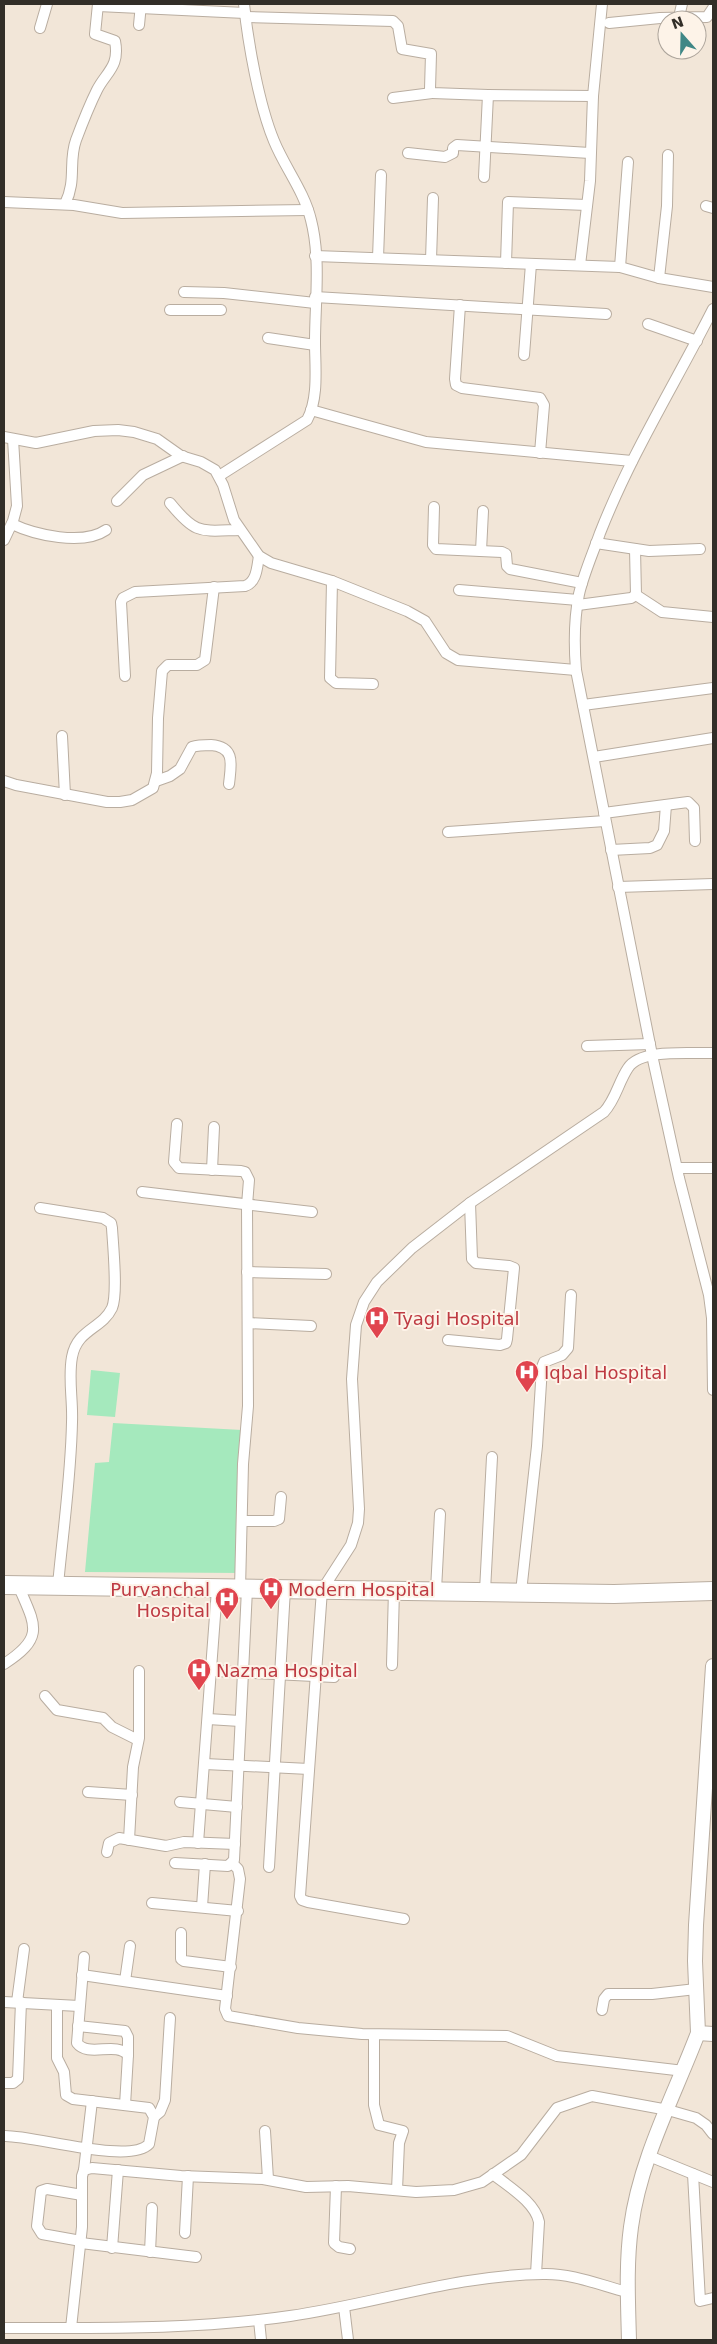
<svg xmlns="http://www.w3.org/2000/svg" width="717" height="2344" font-family="'DejaVu Sans',sans-serif">
  <rect width="100%" height="100%" fill="#f2e6d8"/>
  <g fill="#a5e9bd">
    <polygon points="91,1370 120,1373 115,1417 87,1415"/>
    <polygon points="113,1423 242,1430 242,1573 85,1572 95,1463 109,1462"/>
  </g>
  <g fill="none" stroke-linecap="round" stroke-linejoin="round">
    <g stroke="#b9ada0" stroke-width="12">
      <g id="street">
        <polyline points="98,6 245,13"/>
        <polyline points="246,17 393,21 398,26 402,49 431,54 430,89 432,93 488,95"/>
        <polyline points="679,17 682,4"/>
        <polyline points="609,23 660,18 707,17 713,8"/>
        <polyline points="139,25 141,4"/>
        <polyline points="40,28 47,4"/>
        <polyline points="393,98 432,93"/>
        <polyline points="408,153 445,157 453,153 453,148 457,145 590,153"/>
        <polyline points="484,177 488,95 593,96"/>
        <polyline points="4,202 74,205 122,213 308,210"/>
        <path d="M 65,204 C 77,180 68,162 76,140 C 82,124 89,106 97,90 C 106,72 120,67 115,41 L 95,34 L 98,4"/>
        <polyline points="706,206 713,208"/>
        <polyline points="315,256 620,267 659,278 713,287"/>
        <polyline points="378,258 381,175"/>
        <polyline points="431,260 433,198"/>
        <polyline points="506,263 508,202 587,205"/>
        <polyline points="580,265 590,181 593,96 602,4"/>
        <polyline points="620,267 628,162"/>
        <polyline points="659,278 667,206 668,155"/>
        <polyline points="184,292 224,293 315,303"/>
        <polyline points="315,297 606,314"/>
        <polyline points="460,305 455,379 456,385 462,388 540,398 544,405 540,453"/>
        <path d="M 713,309 C 675,384 631,454 600,533 C 593,553 584,573 579,594 C 574,619 574,645 576,670 L 652,1055 L 679,1178 L 709,1295 L 712,1318 L 713,1390"/>
        <polyline points="170,310 221,310"/>
        <polyline points="648,324 697,341"/>
        <polyline points="268,338 315,345"/>
        <polyline points="524,355 531,264"/>
        <polyline points="311,410 426,442 632,461"/>
        <polyline points="4,437 36,443 94,431 118,430 134,432 157,439 181,456 201,462 215,470 223,485 234,520 259,556 271,563 332,581 407,611 425,621 446,653 458,660 576,670"/>
        <path d="M 219,476 L 307,420 C 319,398 315,366 315,342 C 315,302 321,259 311,220 C 304,191 285,168 274,141 C 259,105 248,43 244,4"/>
        <polyline points="117,501 143,475 183,456"/>
        <path d="M 170,503 C 196,535 200,531 240,530"/>
        <polyline points="434,507 433,545 436,549 502,552 506,554 507,566 510,569 582,583"/>
        <path d="M 12,524 C 35,535 83,546 106,530"/>
        <polyline points="4,540 13,521 17,506 13,439"/>
        <polyline points="596,543 649,551 700,549"/>
        <polyline points="481,551 483,511"/>
        <polyline points="332,581 330,678 336,683 373,684"/>
        <polyline points="459,590 578,600"/>
        <polyline points="636,595 662,612 713,617"/>
        <polyline points="578,605 631,598 636,595 635,549"/>
        <path d="M 125,676 L 121,602 L 123,598 L 135,592 L 245,586 C 257,582 257,567 259,556"/>
        <polyline points="583,705 713,688"/>
        <polyline points="62,736 65,795"/>
        <polyline points="594,757 713,738"/>
        <polyline points="4,781 16,785 107,802 120,802 132,800 153,788 157,773 158,718 162,671 168,665 197,665 205,660 214,587"/>
        <path d="M 156,781 L 170,776 L 180,769 L 192,747 C 198,745 205,745 211,745 C 236,747 231,765 229,784"/>
        <polyline points="604,813 688,802 694,808 695,841"/>
        <polyline points="448,832 605,821"/>
        <polyline points="611,850 650,848 657,845 664,831 666,805"/>
        <polyline points="618,887 713,884"/>
        <polyline points="587,1046 650,1044"/>
        <polyline points="177,1124 174,1162 179,1168 241,1171 245,1172 249,1180 247,1205 248,1406 243,1464 240,1589"/>
        <polyline points="677,1168 713,1168"/>
        <polyline points="212,1170 214,1127"/>
        <polyline points="142,1192 312,1212"/>
        <path d="M 40,1208 L 103,1218 L 111,1223 L 112,1228 C 113,1246 118,1294 112,1308 C 102,1329 77,1329 72,1357 C 68,1378 73,1400 72,1422 C 71,1476 63,1531 58,1585"/>
        <polyline points="247,1272 326,1274"/>
        <polyline points="248,1323 311,1326"/>
        <polyline points="448,1340 500,1345 506,1343 507,1339 514,1268 509,1266 476,1263 472,1259 470,1203"/>
        <polyline points="242,1521 274,1521 279,1519 281,1497"/>
        <polyline points="436,1590 440,1514"/>
        <polyline points="485,1591 492,1457"/>
        <polyline points="521,1592 537,1446 542,1367 544,1362 562,1355 568,1348 571,1295"/>
        <path d="M 4,1664 C 46,1637 35,1625 18,1585"/>
        <polyline points="392,1665 394,1590"/>
        <polyline points="195,1670 334,1677"/>
        <polyline points="45,1696 57,1710 103,1718 112,1727 138,1740"/>
        <polyline points="208,1719 240,1721"/>
        <polyline points="205,1764 309,1769"/>
        <polyline points="88,1792 132,1795"/>
        <polyline points="180,1802 237,1807"/>
        <polyline points="129,1840 133,1767 139,1738 139,1671"/>
        <polyline points="198,1843 217,1589"/>
        <polyline points="107,1852 109,1843 119,1838 166,1846 184,1842 235,1844"/>
        <polyline points="175,1863 228,1866 234,1860 247,1589"/>
        <polyline points="232,1863 238,1869 240,1879 225,2009 228,2016 298,2028 362,2034 507,2036 557,2056 684,2071"/>
        <polyline points="269,1867 285,1589"/>
        <polyline points="152,1903 238,1911"/>
        <polyline points="202,1907 205,1864"/>
        <path d="M 404,1919 L 308,1902 L 302,1900 L 300,1896 L 322,1590 L 351,1545 L 358,1523 L 359,1509 L 352,1379 L 356,1325 L 364,1302 L 377,1282 L 412,1248 L 470,1203 L 604,1112 C 616,1099 618,1083 628,1068 C 641,1048 691,1054 713,1053"/>
        <polyline points="181,1933 181,1959 184,1961 231,1967"/>
        <path d="M 84,1957 L 77,2043 C 88,2058 116,2041 128,2055 L 125,2105"/>
        <polyline points="82,1975 227,1996"/>
        <polyline points="125,1981 130,1946"/>
        <polyline points="4,2002 79,2006"/>
        <polyline points="17,2002 24,1949"/>
        <polyline points="602,2010 604,1999 608,1994 652,1994 696,1989"/>
        <polyline points="78,2026 125,2031 128,2037 128,2055"/>
        <polyline points="374,2035 374,2105 379,2125 403,2131 399,2143 397,2190"/>
        <polyline points="5,2083 13,2083 18,2079 21,2002"/>
        <polyline points="154,2117 160,2112 165,2100 170,2018"/>
        <polyline points="265,2131 268,2179"/>
        <path d="M 4,2136 C 33,2135 130,2165 149,2144 L 154,2117 L 149,2108 L 73,2099 L 66,2095 L 64,2072 L 57,2058 L 57,2005"/>
        <polyline points="649,2156 713,2182"/>
        <polyline points="84,2170 92,2101"/>
        <path d="M 493,2174 C 509,2187 535,2202 539,2222 L 536,2274"/>
        <polyline points="693,2174 700,2301 713,2298"/>
        <polyline points="336,2186 334,2243 339,2247 350,2249"/>
        <polyline points="185,2233 188,2176"/>
        <polyline points="81,2241 42,2234 37,2226 41,2191 47,2189 82,2195"/>
        <polyline points="81,2243 196,2257"/>
        <polyline points="112,2248 118,2170"/>
        <polyline points="150,2252 152,2208"/>
        <polyline points="344,2307 348,2340"/>
        <polyline points="259,2320 261,2340"/>
        <path d="M 4,2328 C 99,2328 195,2330 290,2316 C 375,2304 456,2275 543,2274 C 571,2273 600,2285 627,2292"/>
        <polyline points="71,2328 82,2227 82,2176 84,2170 92,2168 181,2176 263,2179 306,2187 348,2186 416,2192 454,2190 482,2182 521,2155 557,2108 592,2096 668,2110 696,2118 706,2125 713,2134"/>
      </g>
    </g>
    <g stroke="#b9ada0" stroke-width="16">
      <g id="secondary">
        <polyline points="713,1666 696,1925 695,1961 698,2033 713,2034"/>
        <path d="M 629,2340 C 628,2302 626,2264 631,2227 C 640,2159 674,2096 698,2033"/>
      </g>
    </g>
    <g stroke="#b9ada0" stroke-width="20">
      <polyline id="highway" points="4,1585 614,1594 713,1591"/>
    </g>
    <use href="#street" stroke="#fff" stroke-width="10"/>
    <use href="#secondary" stroke="#fff" stroke-width="14"/>
    <use href="#highway" stroke="#fff" stroke-width="18"/>
  </g>
  <defs>
    <g id="hospital-pin" transform="scale(1.25)"><path d="M0 17L-7.5 6A9.5 9.5 0 1 1 7.5 6Z" fill="#e0444e" stroke="#fdf3e8"/><path d="M-5-5h3v3.5h4V-5h3V5h-3V1.5h-4V5h-3Z" fill="#fff"/></g>
  </defs>
  <g fill-rule="evenodd">
    <use href="#hospital-pin" x="377" y="1318"/>
    <use href="#hospital-pin" x="527" y="1372"/>
    <use href="#hospital-pin" x="271" y="1589"/>
    <use href="#hospital-pin" x="227" y="1599"/>
    <use href="#hospital-pin" x="199" y="1670"/>
  </g>
  <g text-anchor="middle" dominant-baseline="central" stroke-width="4" stroke-linejoin="round" paint-order="stroke">
    <g font-size="18" fill="#be3a42" stroke="#fdf3e8" text-anchor="start">
      <text x="394" y="1318">Tyagi Hospital</text>
      <text x="544" y="1372">Iqbal Hospital</text>
      <text x="210" y="1589" text-anchor="end">Purvanchal<tspan x="210" dy="21">Hospital</tspan></text>
      <text x="288" y="1589">Modern Hospital</text>
      <text x="216" y="1670">Nazma Hospital</text>
    </g>
  </g>
  <rect width="717" height="2344" fill="none" stroke="#322e28" stroke-width="10"/>
  <g transform="translate(682 35) rotate(340)"><circle r="24" fill="#fdf3e8" stroke="#aca49b"/>
  <path d="M0-4L9 19L0 12L-9 19Z" fill="#3f8786"/>
  <text y="-8" font-size="14" font-weight="bold" text-anchor="middle" fill="#322e28">N</text>
  </g>
</svg>
